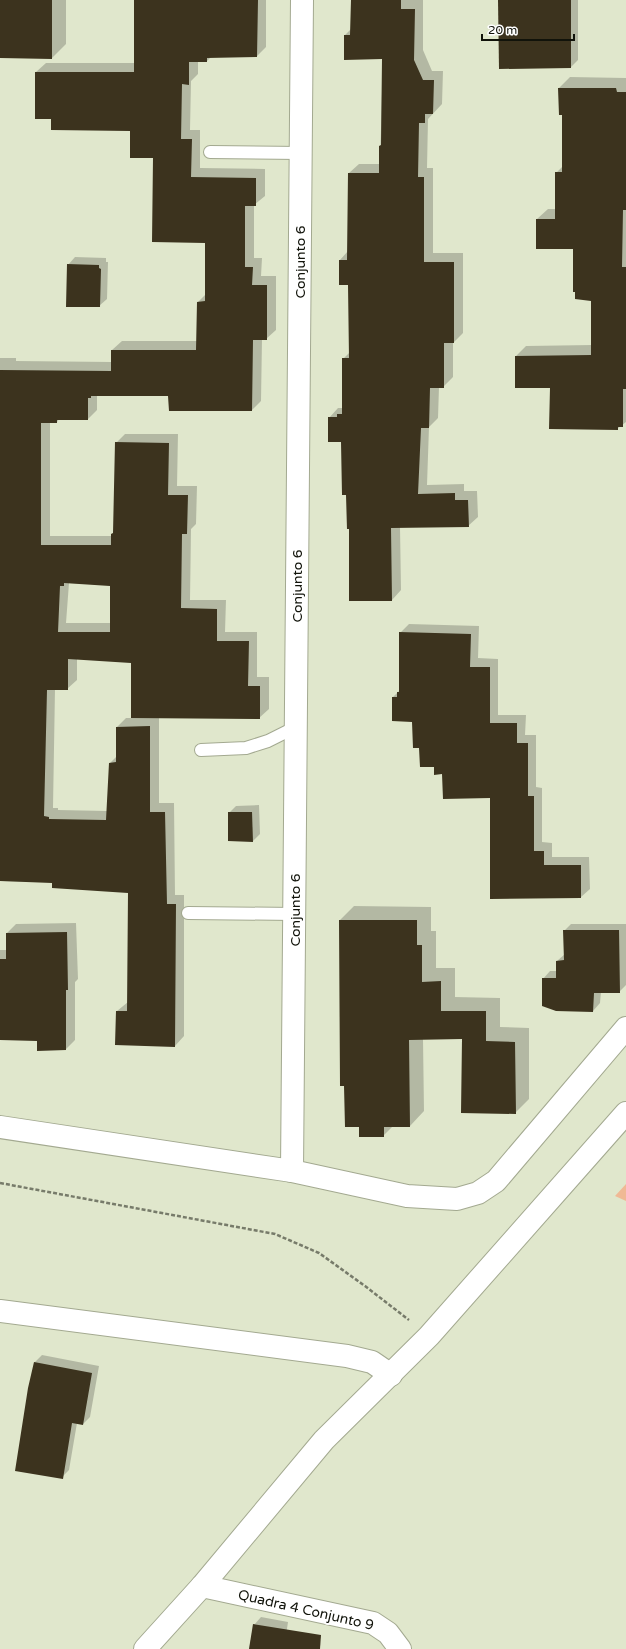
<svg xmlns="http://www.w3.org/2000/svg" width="626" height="1649" font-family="'Varela Round',sans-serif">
  <rect width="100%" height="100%" fill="#e0e7cc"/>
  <polygon fill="#f0b995" points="626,1184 626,1201 615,1196"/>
  <g fill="#0003" fill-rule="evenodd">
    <polygon points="0,0 66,0 66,44 52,58 0,57"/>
    <path d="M 135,0 L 266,0 L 266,47 L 257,56 L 211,57 L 207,61 L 198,61 L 198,74 L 191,81 L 190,130 L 200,130 L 200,168 L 265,169 L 265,196 L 254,205 L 254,258 L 262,258 L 261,276 L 276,276 L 276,330 L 266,339 L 262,339 L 261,401 L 252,410 L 169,395 L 97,395 L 97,410 L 88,419 L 59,419 L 57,422 L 50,422 L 50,536 L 112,536 L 114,531 L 116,443 L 125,434 L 178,434 L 177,486 L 197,486 L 196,524 L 191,529 L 190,600 L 226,600 L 225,632 L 257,632 L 257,677 L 269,677 L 269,709 L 259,718 L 159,718 L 159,803 L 174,803 L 175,895 L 184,895 L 184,1036 L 175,1046 L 117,1011 L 128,1002 L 129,892 L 53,882 L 0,881 L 0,358 L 16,358 L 16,361 L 112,362 L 112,350 L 122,341 L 197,341 L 198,302 L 206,294 L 206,242 L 154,157 L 131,130 L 52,118 L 36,72 L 46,63 L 135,63 ZM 69,583 L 111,585 L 111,623 L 66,623 ZM 77,658 L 132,662 L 132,718 L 126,718 L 117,727 L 117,756 L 110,763 L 107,811 L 58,810 L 58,808 L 53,808 L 55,689 L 67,689 L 77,680 Z"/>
    <polygon points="352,0 423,0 423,50 432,71 443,71 442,104 428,119 427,168 433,168 433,253 463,253 463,333 453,343 453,377 443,387 439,387 438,418 429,427 427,485 464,484 464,491 477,491 478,517 468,526 400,527 401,590 392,600 350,528 342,441 329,418 338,408 343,408 343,359 350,352 349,284 340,284 340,260 348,251 349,173 359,164 380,164 383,58 345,35 351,29"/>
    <polygon points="499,0 578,0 578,60 571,67"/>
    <polygon points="570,77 626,78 626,422 617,429 551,387 516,356 526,346 592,345 592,300 574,248 537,219 548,209 556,209 556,173 563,166 563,114 560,114 559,88"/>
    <polygon points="75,257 106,258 106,262 108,262 107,299 99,306 68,265"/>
    <polygon points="409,624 479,626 478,658 498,659 498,715 526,715 525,735 536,735 536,787 542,788 542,842 552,843 552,857 589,857 590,889 581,897 491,898 491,797 443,773 435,766 420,747 413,721 393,697 400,690 400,633"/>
    <polygon points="259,805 260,834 253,841 229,813 236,806"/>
    <polygon points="354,906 431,907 431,931 436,931 436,968 455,968 455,997 500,998 500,1027 529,1028 529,1099 515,1113 463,1038 423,1039 424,1111 410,1126 393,1126 383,1136 360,1126 340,920"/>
    <polygon points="76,923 78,979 75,982 75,1040 66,1049 38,1040 0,1039 0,950 7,950 7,933 16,924"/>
    <polygon points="571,924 626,924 626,985 619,992 601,992 600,1003 593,1011 543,979 550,971 557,971 557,961 565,954 564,931"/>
    <polygon points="42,1355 99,1366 90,1417 83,1424 77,1423 69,1470 62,1477 35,1362"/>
    <polygon points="261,1617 288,1622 284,1649 249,1649 254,1625"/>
  </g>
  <g fill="#3c331e" fill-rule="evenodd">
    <polygon points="0,0 52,0 52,59 0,58"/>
    <path d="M 134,0 L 258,0 L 257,57 L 207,58 L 207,62 L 189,62 L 189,85 L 182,84 L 181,139 L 192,139 L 191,177 L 256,178 L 256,206 L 245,206 L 245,267 L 253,267 L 252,285 L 267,285 L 267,340 L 253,340 L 252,411 L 169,411 L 168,396 L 91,396 L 91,398 L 88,398 L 88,420 L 57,420 L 57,423 L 41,423 L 41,545 L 111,545 L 111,534 L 113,533 L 115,442 L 169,443 L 168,495 L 188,495 L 187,534 L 182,534 L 181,608 L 217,609 L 217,641 L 249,641 L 248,686 L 260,686 L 260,719 L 131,718 L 131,663 L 68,659 L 68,690 L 47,690 L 44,816 L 49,817 L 49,819 L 106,820 L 109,763 L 116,762 L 116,727 L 150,726 L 150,812 L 165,812 L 167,904 L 176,904 L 175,1047 L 115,1045 L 116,1011 L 127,1011 L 128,893 L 52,888 L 52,883 L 0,881 L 0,370 L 111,371 L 111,350 L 196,350 L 197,302 L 205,301 L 205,243 L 152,242 L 153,158 L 130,158 L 130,131 L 51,130 L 51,119 L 35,119 L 35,72 L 134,72 ZM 64,583 L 110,586 L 110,632 L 58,632 L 60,586 L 64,586 Z"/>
    <polygon points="351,0 401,0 401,9 415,9 414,60 423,80 434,80 433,114 425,114 425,123 419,123 418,177 424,177 424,262 454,262 454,343 444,343 444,388 430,388 429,428 421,428 418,494 455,493 455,500 468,500 469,527 391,528 392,601 349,601 349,529 347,529 346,495 342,495 341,442 328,442 328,417 337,417 337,414 342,414 342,358 349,358 348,285 339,285 339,260 347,260 348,173 379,173 379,146 381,145 382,59 344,60 344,35 350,35"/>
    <polygon points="498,0 571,0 571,68 499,69"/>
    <polygon points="558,88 616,88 617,92 626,92 626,210 623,210 622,267 626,267 626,389 623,389 623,427 618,427 618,430 549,429 550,388 515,388 515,356 591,355 591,301 575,299 575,292 573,292 573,249 536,249 536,219 555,219 555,172 562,172 562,115 559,115"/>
    <polygon points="67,264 99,265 99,268 101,269 100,307 66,307"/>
    <polygon points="399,632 471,634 470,667 490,667 490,723 517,723 517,743 528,743 528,796 534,796 534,851 544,851 544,865 581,865 581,898 490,899 490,798 443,799 442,774 434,775 434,767 420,767 419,748 413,748 412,722 392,721 392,697 397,697 397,692 399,692"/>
    <polygon points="228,812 252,812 253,842 228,841"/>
    <polygon points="339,920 417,920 417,945 422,945 422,982 441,981 441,1011 486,1011 486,1041 515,1042 516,1114 461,1113 462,1039 409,1040 410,1127 384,1127 384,1137 359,1137 359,1127 345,1127 344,1086 340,1086"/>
    <polygon points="563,930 619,930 620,993 594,993 593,1012 556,1011 542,1006 542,978 556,978 556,961 564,960"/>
    <polygon points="67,932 68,990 66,990 66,1050 37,1051 37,1041 0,1040 0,959 6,959 6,933"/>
    <polygon points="34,1362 92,1373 83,1425 72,1423 63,1479 15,1471 28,1388"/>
    <polygon points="253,1624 321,1635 320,1649 249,1649"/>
  </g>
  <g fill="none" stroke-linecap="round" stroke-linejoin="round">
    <g stroke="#a3a990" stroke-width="14">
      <g id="service">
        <polyline points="210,152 301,153"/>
        <polyline points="201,750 246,748 268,741 296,727"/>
        <polyline points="188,913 295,914"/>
      </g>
    </g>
    <g stroke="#a3a990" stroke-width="24">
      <g id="minor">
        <polyline points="0,1127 292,1171 407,1196 457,1199 478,1193 496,1181 626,1028"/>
        <polyline points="292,1171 302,0"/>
        <polyline points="0,1311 347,1356 372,1362 391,1375"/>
        <polyline points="202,1586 373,1623 388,1633 400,1649"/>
        <polyline points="145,1649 202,1586 324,1440 429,1336 626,1113"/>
      </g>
    </g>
    <polyline stroke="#777b6a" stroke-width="2.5" stroke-dasharray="4 2" stroke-linecap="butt" points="0,1183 275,1234 319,1253 365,1286 409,1320"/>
    <use href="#service" stroke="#fff" stroke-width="12"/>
    <use href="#minor" stroke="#fff" stroke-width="22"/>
  </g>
  <g text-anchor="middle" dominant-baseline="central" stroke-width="4" stroke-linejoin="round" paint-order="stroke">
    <g font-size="14" fill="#11130a" stroke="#fff">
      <text transform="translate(300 262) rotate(-90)">Conjunto 6</text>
      <text transform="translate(297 586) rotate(-90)">Conjunto 6</text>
      <text transform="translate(295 910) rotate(-90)">Conjunto 6</text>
      <text transform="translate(306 1610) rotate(13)">Quadra 4 Conjunto 9</text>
    </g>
  </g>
  <path d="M482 34v6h92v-6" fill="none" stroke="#11130a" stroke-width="2"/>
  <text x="488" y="34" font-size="12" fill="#11130a" stroke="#ffffff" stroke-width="3" paint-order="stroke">20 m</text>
</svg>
